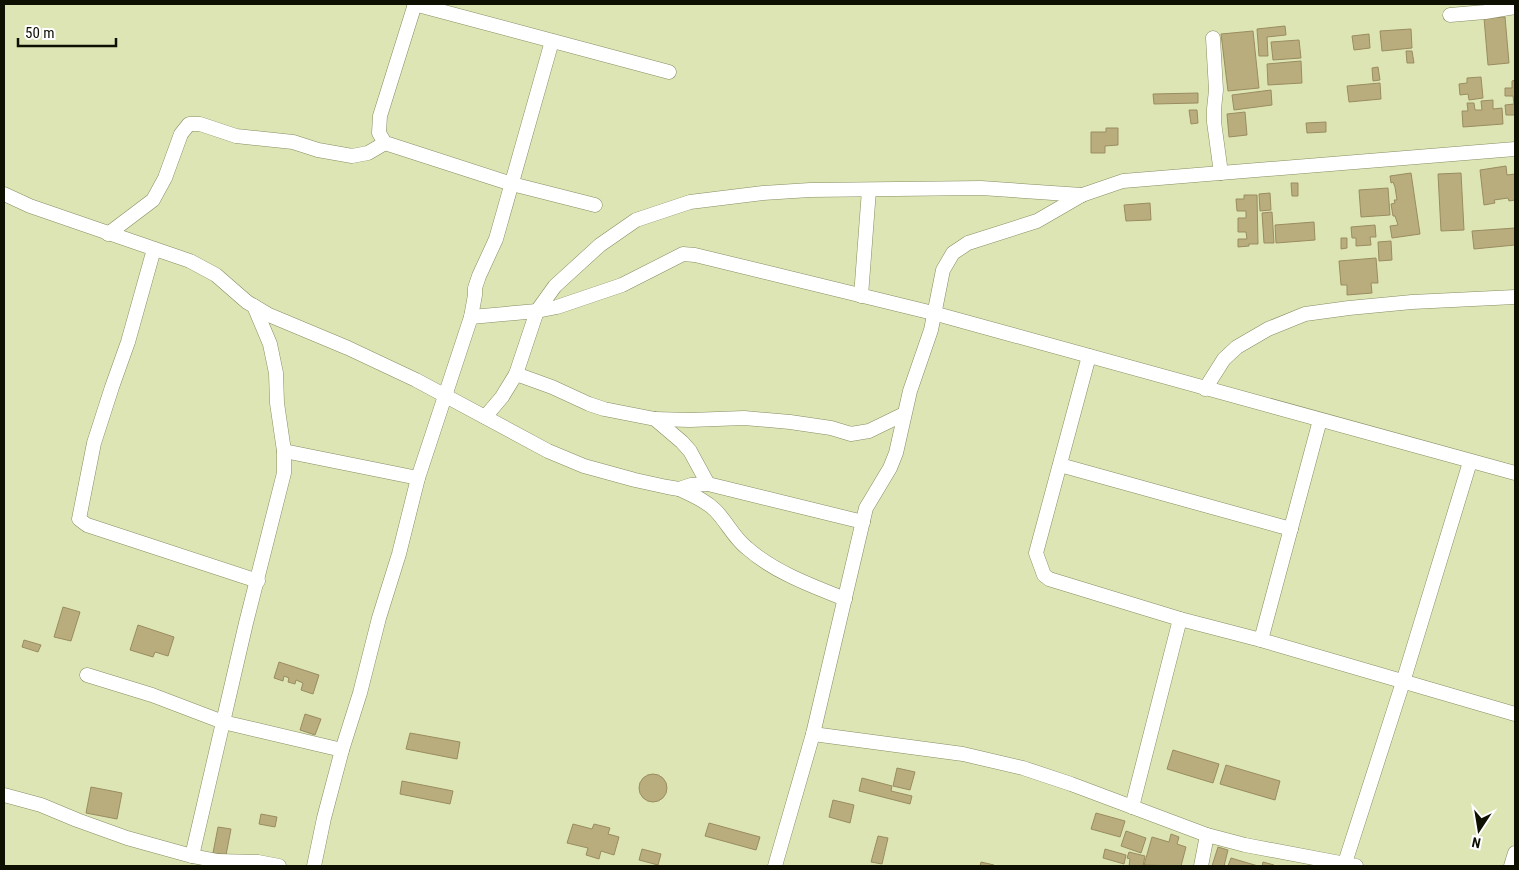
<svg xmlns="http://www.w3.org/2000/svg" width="1519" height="870" font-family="'Roboto Condensed',sans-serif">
  <rect width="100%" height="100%" fill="#dee5b5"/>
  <g fill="#b9ad7e" stroke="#998d60">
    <polygon points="1505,17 1509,63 1488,65 1484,18"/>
    <polygon points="1285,26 1286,35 1267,37 1268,56 1259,56 1257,29"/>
    <polygon points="1411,29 1412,48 1382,51 1380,31"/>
    <polygon points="1253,31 1259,88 1228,91 1221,34"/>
    <polygon points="1369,34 1370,48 1354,50 1352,36"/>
    <polygon points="1299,40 1301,58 1273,60 1271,42"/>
    <polygon points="1406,51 1412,51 1414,63 1407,63"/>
    <polygon points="1301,61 1302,83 1268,85 1267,64"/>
    <polygon points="1378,67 1380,80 1373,81 1372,68"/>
    <polygon points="1481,77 1483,98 1469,100 1468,94 1460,95 1459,84 1467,83 1467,78"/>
    <polygon points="1515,80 1515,115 1506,115 1505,105 1514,104 1513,96 1505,96 1505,88 1512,88 1512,81"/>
    <polygon points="1380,83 1381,99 1349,102 1347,86"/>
    <polygon points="1271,90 1272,105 1234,110 1232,95"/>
    <polygon points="1198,93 1198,103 1154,104 1153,94"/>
    <polygon points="1493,100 1493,109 1502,108 1503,124 1463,127 1462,111 1468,111 1467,103 1474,103 1475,110 1482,110 1481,101"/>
    <polygon points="1189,110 1197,110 1198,123 1191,124"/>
    <polygon points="1245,112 1247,135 1229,137 1227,114"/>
    <polygon points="1326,122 1326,132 1307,133 1306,123"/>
    <polygon points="1106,128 1118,128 1118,145 1105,146 1105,153 1091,153 1091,132 1106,132"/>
    <polygon points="1506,166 1507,175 1515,174 1515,200 1509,201 1508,198 1494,200 1495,203 1484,205 1480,170"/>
    <polygon points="1411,173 1420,234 1392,238 1390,226 1398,225 1395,216 1393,216 1391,204 1395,203 1394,200 1397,200 1395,187 1393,182 1391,183 1390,176"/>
    <polygon points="1461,173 1464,230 1441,231 1438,174"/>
    <polygon points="1291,183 1298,183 1298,196 1292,196"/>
    <polygon points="1388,188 1390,215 1361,217 1359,190"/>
    <polygon points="1270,193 1271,210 1260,211 1259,194"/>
    <polygon points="1244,195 1257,195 1258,244 1249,244 1249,246 1238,247 1238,239 1247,239 1246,232 1238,232 1238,218 1246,218 1246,211 1237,211 1236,199 1244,199"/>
    <polygon points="1150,203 1151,220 1126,221 1124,205"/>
    <polygon points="1272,212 1274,243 1264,243 1262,213"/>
    <polygon points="1314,222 1315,240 1276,243 1275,225"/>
    <polygon points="1375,225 1376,237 1370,237 1371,245 1356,246 1356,238 1352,238 1351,227"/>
    <polygon points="1515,228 1515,245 1474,249 1472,231"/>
    <polygon points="1341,238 1347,238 1347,248 1341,249"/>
    <polygon points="1391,241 1392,260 1379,261 1378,242"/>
    <polygon points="1376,258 1378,283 1371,283 1372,293 1347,295 1347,285 1341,285 1339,261"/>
    <polygon points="63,607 80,612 71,641 54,637"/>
    <polygon points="138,625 174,637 168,656 155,652 153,657 130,650"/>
    <polygon points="24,640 41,645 38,652 22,647"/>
    <polygon points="279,662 319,675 313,694 301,690 303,683 296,680 295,684 288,682 289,678 284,676 283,681 274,678"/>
    <polygon points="305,714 321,719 315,735 300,730"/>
    <polygon points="410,733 460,742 457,759 406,749"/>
    <polygon points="1173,750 1219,764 1213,783 1167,769"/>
    <polygon points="1226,765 1280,781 1275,800 1220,784"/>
    <polygon points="897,768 915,772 910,790 893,786"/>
    <circle cx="653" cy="788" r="14"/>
    <polygon points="862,778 892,786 891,791 912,796 910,804 859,791"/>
    <polygon points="402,781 453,791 450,804 400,794"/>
    <polygon points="91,787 122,793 117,819 86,813"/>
    <polygon points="833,800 854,805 850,823 829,817"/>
    <polygon points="1096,813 1125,821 1120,837 1091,829"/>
    <polygon points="261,814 277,817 275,827 259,824"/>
    <polygon points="709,823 760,837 756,850 705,836"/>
    <polygon points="573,824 592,829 594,824 610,828 608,834 619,837 614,855 601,851 599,859 586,855 588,848 567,843"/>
    <polygon points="218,827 231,829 226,855 213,853"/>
    <polygon points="1126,831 1146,838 1141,853 1121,846"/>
    <polygon points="1171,834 1179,837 1177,844 1186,847 1181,866 1144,865 1152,837 1169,842"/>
    <polygon points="878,836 888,838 882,864 871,862"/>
    <polygon points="1218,847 1228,850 1224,866 1212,866"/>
    <polygon points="642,849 661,854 658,865 639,860"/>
    <polygon points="1105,849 1126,855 1124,864 1103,858"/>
    <polygon points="1129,852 1145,856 1143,866 1129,866 1130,859 1127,858"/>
    <polygon points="1231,858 1258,866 1228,866"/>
    <polygon points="981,862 994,865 994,866 980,866"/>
    <polygon points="1263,862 1274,865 1274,866 1262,866"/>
  </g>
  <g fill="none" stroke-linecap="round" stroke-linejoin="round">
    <g stroke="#868d60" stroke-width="15">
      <g id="minor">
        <polyline points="414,4 669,72"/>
        <polyline points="415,4 380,116 379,133 385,143 512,184 595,205"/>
        <polyline points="1450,15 1485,12 1515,7"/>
        <polyline points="1213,38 1216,90 1214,109 1214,122 1221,173"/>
        <polyline points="4,194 30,206 190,261 216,275 247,302 269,315 348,348 416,380 548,451 584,466 635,480 667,487 679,489 691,485 708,484 863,522"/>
        <polyline points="108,234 153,200 165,178 181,134 189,124 200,124 236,136 293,142 318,150 352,156 368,153 385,143"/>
        <polyline points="154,249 128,342 112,387 94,443 79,519 87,525 258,581"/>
        <polyline points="861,296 869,190"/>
        <polyline points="471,317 537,311 557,307 622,285 683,254 695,255 933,313 1515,473"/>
        <polyline points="1089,356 1036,553 1044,575 1049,579 1180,619 1261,640 1515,714"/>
        <polyline points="516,374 552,387 589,404 604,409 655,419 690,420 744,418 790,422 831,428 851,434 869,431 904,414"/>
        <polyline points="1205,389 1224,359 1237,347 1268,329 1305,314 1349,308 1412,302 1515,297"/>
        <polyline points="485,417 502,397 516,374 537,311 555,286 600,245 636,220 690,202 763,193 810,190 981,188 1082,195"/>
        <polyline points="655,419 682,442 690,451 708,484"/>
        <polyline points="284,451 418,478"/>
        <polyline points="1060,465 1291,529"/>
        <path d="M 679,489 C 692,495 705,500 715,510 C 727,522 734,538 747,548 C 774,572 812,586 845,599"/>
        <polyline points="1261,640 1320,420"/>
        <polyline points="87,675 152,695 223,722 342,750"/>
        <polyline points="813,734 963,754 1023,768 1071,784 1207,835 1245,845 1356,866"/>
        <polyline points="4,795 41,805 77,820 127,838 192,856 218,861 258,862 279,866"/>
        <polyline points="1132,807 1180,619"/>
        <polyline points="192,856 246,623 284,473 284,451 277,403 276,373 270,344 254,306"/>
        <polyline points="314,866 324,818 342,750 360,693 379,618 399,554 418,478 471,317 475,295 475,288 479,276 496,239 552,41"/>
        <polyline points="775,866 813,734 866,508 890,468 896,453 910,391 931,330 943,270 953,253 968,243 1037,221 1082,195 1123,181 1515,149"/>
        <polyline points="1201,866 1207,835"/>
        <polyline points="1344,866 1403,682 1470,462"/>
        <polyline points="1511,866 1515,853"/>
      </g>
    </g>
    <use href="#minor" stroke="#fff" stroke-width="14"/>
  </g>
  <rect width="1519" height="870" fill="none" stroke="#0e1002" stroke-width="10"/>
  <g transform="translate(1479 830) rotate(192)" stroke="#ffffff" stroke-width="4" paint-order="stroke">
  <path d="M0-4L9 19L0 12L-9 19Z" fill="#0e1002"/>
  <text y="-8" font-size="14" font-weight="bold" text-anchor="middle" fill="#0e1002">N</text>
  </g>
  <path d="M18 38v8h98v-8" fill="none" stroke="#0e1002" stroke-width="2.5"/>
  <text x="25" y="38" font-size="15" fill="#0e1002" stroke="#ffffff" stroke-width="4" paint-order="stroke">50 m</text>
</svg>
